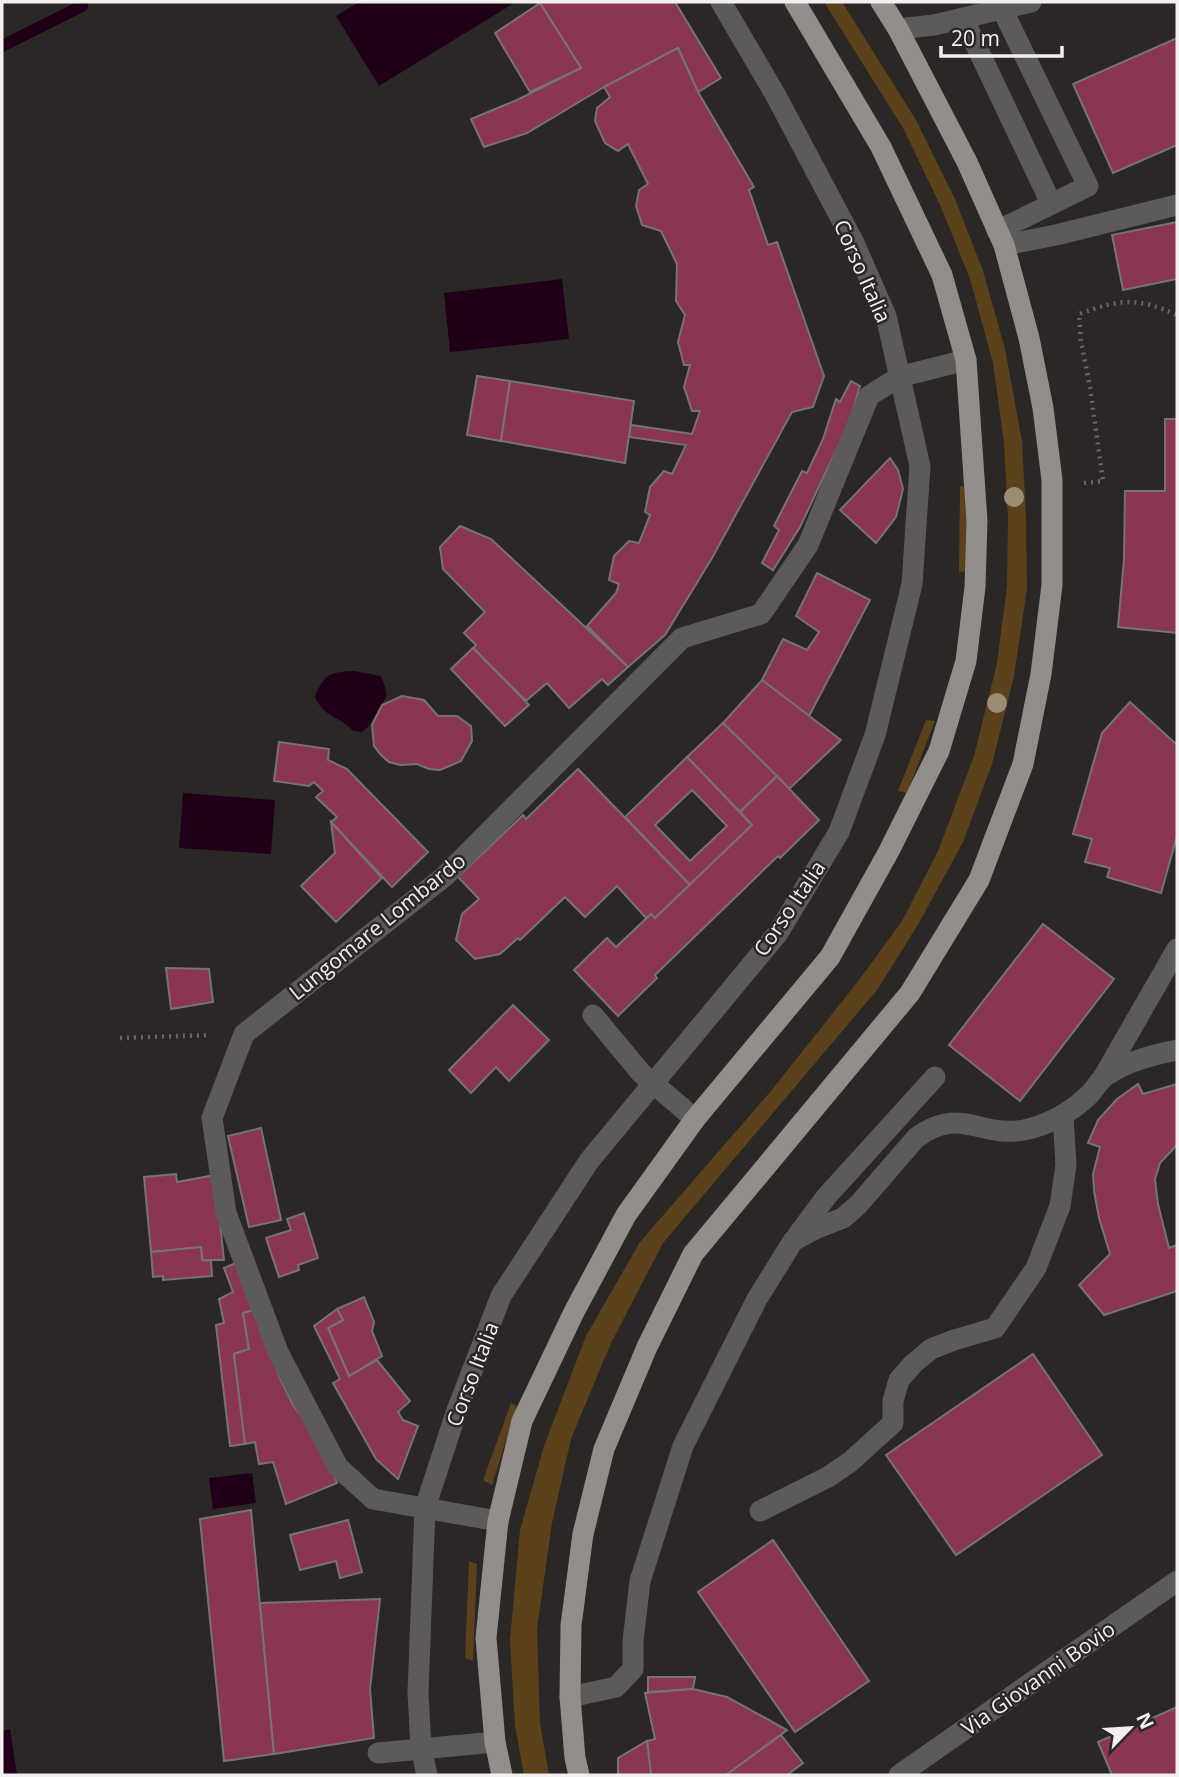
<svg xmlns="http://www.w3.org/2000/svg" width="1179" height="1777" font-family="'Open Sans',sans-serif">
  <rect width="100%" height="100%" fill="#2a2726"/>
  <g fill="#5b421b">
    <polygon points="824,2 842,2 916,120 955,199 983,271 1005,349 1022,441 1026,516 1027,589 1014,676 992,764 963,842 919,923 877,990 663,1243 611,1343 571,1439 552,1523 537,1629 540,1723 549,1775 524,1775 515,1726 510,1640 520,1530 544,1446 586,1336 640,1242 771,1091 859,980 902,921 938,851 974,756 997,663 1007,586 1008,519 1004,443 993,363 970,279 941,207 903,128"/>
    <polygon points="960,486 970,488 969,571 959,572"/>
    <polygon points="926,720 935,721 907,793 898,791"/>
    <polygon points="511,1403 517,1406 492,1485 483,1480"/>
    <polygon points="469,1561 477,1564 473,1661 465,1658"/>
  </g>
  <g fill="#200019">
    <polygon points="359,2 513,2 514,3 379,86 336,16"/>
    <polygon points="562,279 569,339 450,352 444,293"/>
    <path d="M 354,671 L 381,676 C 390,698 387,696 376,714 C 371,722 370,726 362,732 L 353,731 C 339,715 325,719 315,697 C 323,674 331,672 354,671 Z"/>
    <polygon points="183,793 275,800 271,854 179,848"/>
    <polygon points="252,1473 256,1503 213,1509 209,1478"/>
    <polygon points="10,1729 17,1775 2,1775 2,1731"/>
  </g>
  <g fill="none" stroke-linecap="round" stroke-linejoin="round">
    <polyline stroke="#200019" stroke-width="12" points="2,46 82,6"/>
  </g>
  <g fill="#8a3551" stroke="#767373" stroke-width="2" fill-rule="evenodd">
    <polygon points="543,2 675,2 721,78 698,92 678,48 604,87 527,133 484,147 471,119 517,100 581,68 540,3"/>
    <polygon points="540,3 581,68 530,92 495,33"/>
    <polygon points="1177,38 1177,145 1113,173 1073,84"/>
    <polygon points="678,48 698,92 754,187 749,190 768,245 777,242 824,376 813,407 792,412 712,558 665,635 628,667 587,626 616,593 619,584 609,580 614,556 629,541 639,543 650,515 645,512 650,487 664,471 672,474 686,445 629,437 631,425 692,434 700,411 692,411 684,387 690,365 684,365 678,342 685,315 676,301 677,264 661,231 642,225 636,206 639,190 648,184 628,144 618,151 605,143 595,121 597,108 610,97 604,87"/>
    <polygon points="1177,222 1177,279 1123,290 1112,235"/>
    <polygon points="477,376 510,381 501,441 467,435"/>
    <polygon points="510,381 634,401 625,463 501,441"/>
    <polygon points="851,381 860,386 850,421 800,527 773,570 762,563 779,530 774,526 802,471 807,473 823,439 836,399 840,402"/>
    <polygon points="1165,419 1177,419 1177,633 1118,627 1124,559 1125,491 1165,491"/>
    <polygon points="890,458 898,470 903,489 896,517 876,543 840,510"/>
    <polygon points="460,526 491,539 628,667 608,685 602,679 569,708 547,683 526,701 473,648 476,645 464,633 485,612 443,569 440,547"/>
    <polygon points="817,573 870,600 809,716 762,680 783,639 807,650 819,632 796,616"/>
    <polygon points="473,648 529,705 505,726 451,669"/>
    <polygon points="762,680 841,740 789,789 723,723"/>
    <polygon points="402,696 424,700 438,716 457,716 471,726 472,741 461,761 440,770 429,769 417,764 400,765 389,762 381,755 374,746 372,725 382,705"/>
    <polygon points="1130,702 1177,745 1177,836 1161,893 1107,877 1110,868 1085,862 1092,839 1073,834 1102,733"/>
    <polygon points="723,723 777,776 740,812 687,757"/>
    <polygon points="279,742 329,749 328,760 347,769 428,852 392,887 331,822 337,817 316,797 323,791 314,782 309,786 274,781"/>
    <path d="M 687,757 L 752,825 L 690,885 L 625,817 ZM 692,790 L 727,826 L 690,861 L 655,825 Z"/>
    <polygon points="578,769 690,885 655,918 651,914 646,918 617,886 585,917 565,897 520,940 518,938 500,954 475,959 456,940 462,914 479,899 458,877 523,815 526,819"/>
    <polygon points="777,776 819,820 780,858 778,856 655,975 657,978 618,1016 574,970 607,938 616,947 651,914 655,918 752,825 740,812"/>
    <polygon points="331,822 382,878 336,922 301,886 335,853"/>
    <polygon points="1043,924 1114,979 1020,1101 949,1045"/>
    <polygon points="166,968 209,969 213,1002 171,1009"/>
    <polygon points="513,1005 549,1040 509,1081 496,1067 471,1093 449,1070"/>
    <polygon points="1138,1084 1143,1094 1177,1084 1177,1145 1160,1163 1155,1179 1158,1204 1169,1248 1177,1245 1177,1291 1104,1315 1079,1285 1110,1254 1099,1218 1094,1191 1093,1174 1100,1147 1088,1143 1098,1120 1117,1099"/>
    <polygon points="261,1128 281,1220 249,1227 228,1136"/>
    <polygon points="176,1174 177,1182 215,1175 224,1260 202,1260 201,1247 151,1252 144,1177"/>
    <polygon points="304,1213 318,1258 298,1265 299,1270 279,1277 266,1238 291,1230 287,1219"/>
    <polygon points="201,1247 202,1260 211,1261 212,1276 163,1280 163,1276 153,1277 151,1252"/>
    <polygon points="238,1262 258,1309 243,1313 249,1349 234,1354 245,1444 230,1446 216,1325 224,1323 219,1299 233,1292 224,1268"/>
    <polygon points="364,1297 374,1322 372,1331 382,1356 349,1376 328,1328 343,1320 337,1309"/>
    <polygon points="258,1309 278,1374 293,1405 322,1445 337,1483 286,1504 273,1462 259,1464 255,1442 245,1444 234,1354 249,1349 243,1313"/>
    <polygon points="337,1309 343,1320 328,1328 349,1376 377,1360 410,1401 398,1412 403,1420 418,1426 398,1479 376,1459 333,1383 340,1379 314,1326"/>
    <polygon points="1033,1354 1102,1455 956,1555 886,1455"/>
    <polygon points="251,1510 274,1754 224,1761 200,1519"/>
    <polygon points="348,1520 362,1572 340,1578 336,1561 300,1570 290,1535"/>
    <polygon points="773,1540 869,1681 795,1732 698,1592"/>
    <polygon points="380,1599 370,1689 374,1738 274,1754 260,1603"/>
    <polygon points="648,1677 695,1677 693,1689 648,1692"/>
    <polygon points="693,1689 727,1697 787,1730 726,1775 651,1775 647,1741 655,1739 645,1693"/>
    <polygon points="1177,1707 1177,1775 1112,1775 1098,1742"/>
    <polygon points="781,1735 803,1763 787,1775 726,1775"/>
    <polygon points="647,1741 651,1775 618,1775 618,1758"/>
  </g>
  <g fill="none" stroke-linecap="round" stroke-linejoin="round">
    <g stroke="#696766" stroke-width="4.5" stroke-dasharray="2 5" stroke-linecap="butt">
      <path d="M 1084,483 L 1103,481 L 1090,387 L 1081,341 L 1079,314 C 1120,299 1137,297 1177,315"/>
      <polyline points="120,1038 211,1035"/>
    </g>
    <g stroke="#5c5b5a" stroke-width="21">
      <polyline points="963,18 1051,203"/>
      <polyline points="898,29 934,25 1031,2"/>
      <polyline points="997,231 1088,186 1002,9"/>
      <polyline points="1004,245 1056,235 1177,205"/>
      <polyline points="593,1015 641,1073 695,1119"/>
      <polyline points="1104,1076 1177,949"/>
      <polyline points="797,1236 826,1197 935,1077"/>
      <polyline points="760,1511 828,1477 850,1462 893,1423 893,1401 899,1380 913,1364 931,1349 954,1340 995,1328 1036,1268 1060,1206 1066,1165 1063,1116"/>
      <polyline points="498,1521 373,1499 338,1467 278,1352 226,1213 212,1118 244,1034 445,876 682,638 761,614 808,545 869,396 899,377 966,360"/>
      <path d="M 570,1697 L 616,1687 L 633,1669 L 633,1641 L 640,1581 L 683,1446 L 757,1299 L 793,1241 L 815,1229 L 843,1218 L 858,1205 L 916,1138 C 960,1105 979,1138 1024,1130 C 1048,1125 1071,1112 1089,1095 C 1095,1089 1099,1080 1107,1075 C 1128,1061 1153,1055 1177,1050"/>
      <polyline points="378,1753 495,1742"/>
      <polyline points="427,1775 421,1748 418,1693 425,1508 456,1413 501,1296 589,1161 778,933 839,832 875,735 912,584 920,466 886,316 854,243 775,94 721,2"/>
      <polyline points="899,1775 1177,1581"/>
    </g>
    <g stroke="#918e8c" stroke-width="21">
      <polyline points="502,1775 495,1742 486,1638 498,1521 522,1421 574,1312 626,1215 695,1119 830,957 889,851 939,751 966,661 975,587 977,521 966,360 942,275 881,147 795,2"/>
      <polyline points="579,1775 575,1758 570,1697 571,1625 583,1534 604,1449 647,1347 693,1254 910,993 979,880 1023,764 1041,674 1052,585 1052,480 1043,408 1029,338 1004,245 967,162 898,29 881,2"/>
    </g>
  </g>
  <g fill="#9c8c76">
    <circle cx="1014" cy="497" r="10"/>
    <circle cx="997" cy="703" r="10"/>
  </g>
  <g text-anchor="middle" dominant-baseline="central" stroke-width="5" stroke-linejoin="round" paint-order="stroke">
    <g font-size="21" fill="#f1efef" stroke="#2a2726">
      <text transform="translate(863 271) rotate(66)">Corso Italia</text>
      <text transform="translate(789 908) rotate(-56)">Corso Italia</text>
      <text transform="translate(377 926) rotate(-39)">Lungomare Lombardo</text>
      <text transform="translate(472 1374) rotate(-69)">Corso Italia</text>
      <text transform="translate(1038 1678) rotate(-35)">Via Giovanni Bovio</text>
    </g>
  </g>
  <rect width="1179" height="1777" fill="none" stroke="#f1efef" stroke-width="7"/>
  <g transform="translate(1130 1728) rotate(65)" stroke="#2a2726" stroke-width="5" paint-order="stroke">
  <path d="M0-5L12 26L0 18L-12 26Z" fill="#f1efef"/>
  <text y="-10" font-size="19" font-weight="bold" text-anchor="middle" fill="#f1efef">N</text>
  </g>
  <path d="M941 46v10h121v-10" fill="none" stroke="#f1efef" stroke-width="3.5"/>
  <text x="951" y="46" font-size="21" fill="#f1efef" stroke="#2a2726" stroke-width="5" paint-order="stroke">20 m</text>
</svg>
